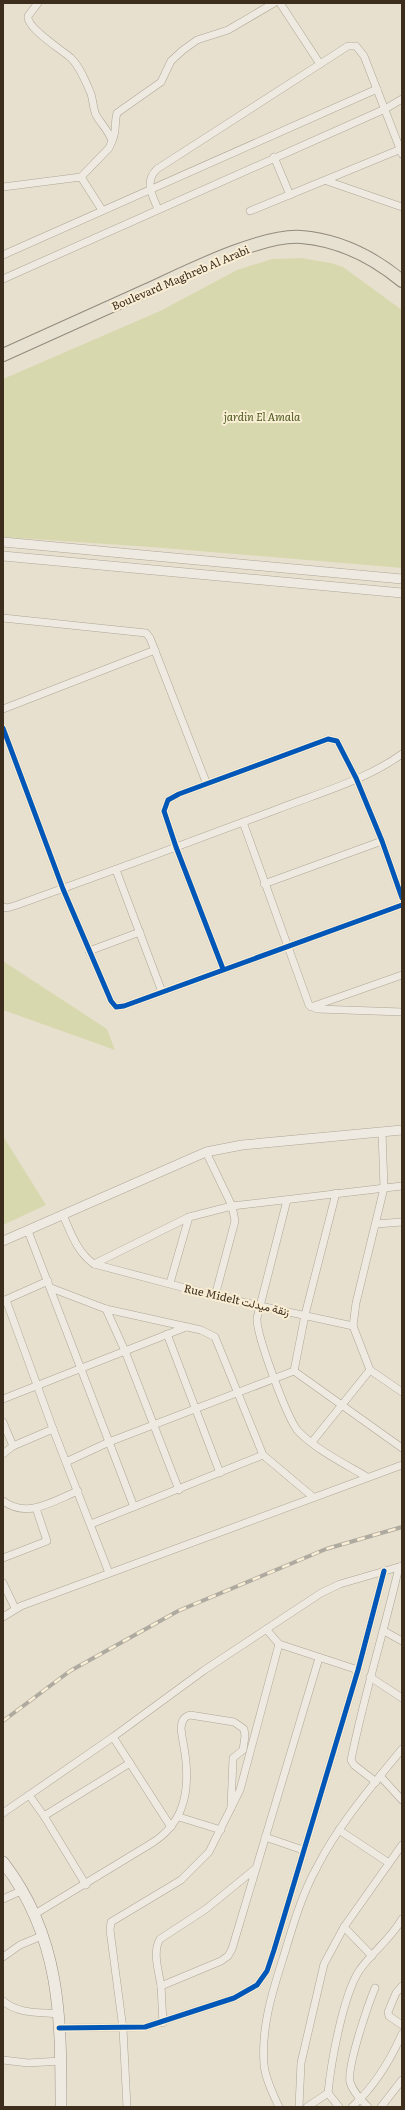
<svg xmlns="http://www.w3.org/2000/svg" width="405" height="2110" font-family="Literata,Vazirmatn,serif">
  <rect width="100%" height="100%" fill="#e8e0ce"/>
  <g fill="#d8d8af">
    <polygon points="301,258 331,263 343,267 402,310 402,568 151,547 3,537 3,379 160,311 237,270 272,259"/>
    <polygon points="3,961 107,1029 115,1050 3,1010"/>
    <polygon points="3,1136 46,1205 3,1225"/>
  </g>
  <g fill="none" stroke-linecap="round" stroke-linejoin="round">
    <g stroke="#ada597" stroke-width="8">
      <g id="minor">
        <path d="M 38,3 L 28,16 C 26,28 62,50 71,58 C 80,67 86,82 91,94 C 93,100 93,108 96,115 C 101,124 109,131 112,141 L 109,148 L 81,177"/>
        <polyline points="280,3 320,64"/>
        <path d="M 112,141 C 117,132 114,123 117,113 L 161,82 L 171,61 L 183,50 L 197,40 L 228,30 L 274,3"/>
        <polyline points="274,157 290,195"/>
        <polyline points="327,181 402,207"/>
        <polyline points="3,187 81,177 102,210"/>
        <path d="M 158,209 C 152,195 144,182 157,169 L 348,46 L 356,46 L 364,56 L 402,154"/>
        <polyline points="250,211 401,149"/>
        <polyline points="3,255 377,89"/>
        <polyline points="3,279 385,109 402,99"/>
        <polyline points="3,618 146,633 150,638 206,782"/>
        <polyline points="3,709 155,650"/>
        <polyline points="3,728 63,889 111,1001 116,1007 124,1006 402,905"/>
        <polyline points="243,822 309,1005 317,1009 402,1012"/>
        <polyline points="116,870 162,992"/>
        <polyline points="264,884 382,841"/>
        <path d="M 3,907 L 7,908 L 17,905 C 104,874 191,842 278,809 C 319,793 366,780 402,754"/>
        <polyline points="89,951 140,932"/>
        <polyline points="223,969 176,847 164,811 168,800 179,794 328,739 337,741 356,778 382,841 402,898"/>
        <polyline points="311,1007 402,975"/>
        <polyline points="382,1132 384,1188 356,1303 353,1326 370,1370 402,1392"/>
        <polyline points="206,1152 232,1206 235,1221 215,1296"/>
        <path d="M 287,1200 L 257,1318 C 256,1334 287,1418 298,1431 C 315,1449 345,1464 367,1477"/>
        <path d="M 63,1215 C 71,1233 77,1252 94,1264 L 215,1296 L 353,1326"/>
        <polyline points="376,1224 402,1222"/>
        <polyline points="28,1231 134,1507"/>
        <polyline points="94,1264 189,1217 232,1206 402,1186"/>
        <polyline points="170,1283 189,1217"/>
        <polyline points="51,1288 106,1309 201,1330 215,1337 263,1455 313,1497"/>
        <polyline points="6,1300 53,1429 109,1573"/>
        <polyline points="3,1301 48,1281"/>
        <polyline points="106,1309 125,1351 179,1490"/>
        <polyline points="167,1334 220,1473"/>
        <polyline points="294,1371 305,1315 336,1193"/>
        <polyline points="294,1371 402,1448"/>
        <polyline points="3,1399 186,1327"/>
        <polyline points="3,1422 13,1446"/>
        <polyline points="312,1442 370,1370"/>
        <polyline points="3,1454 13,1446 53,1429"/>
        <polyline points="66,1462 109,1442 294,1371"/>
        <path d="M 3,1501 C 28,1519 53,1501 78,1491"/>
        <polyline points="91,1524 263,1455"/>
        <polyline points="3,1558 47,1541 36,1508"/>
        <polyline points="3,1583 15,1608"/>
        <polyline points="3,1617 21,1606 402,1465"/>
        <polyline points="266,1629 279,1644 358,1670"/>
        <polyline points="384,1631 402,1641"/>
        <polyline points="370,1677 402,1698"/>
        <polyline points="113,1737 171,1827"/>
        <polyline points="380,1776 402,1800"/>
        <path d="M 376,1782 L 354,1765 L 351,1760 C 364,1695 384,1632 399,1567"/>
        <polyline points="29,1795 44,1816"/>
        <polyline points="3,1813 113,1737 203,1671 321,1593 340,1584 402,1566"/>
        <polyline points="179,1817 221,1830"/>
        <polyline points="339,1830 389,1863"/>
        <polyline points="265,1837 303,1850"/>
        <path d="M 255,1869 L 206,1909 L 160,1939 C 152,1952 159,1972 161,1986 L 221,1961 L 228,1956 L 232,1949 L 319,1658"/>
        <polyline points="86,1885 44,1816 130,1763"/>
        <polyline points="3,1899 23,1890"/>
        <path d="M 35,1914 L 152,1843 C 182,1824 189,1796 186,1762 C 185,1750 182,1739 181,1728 C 182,1721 183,1717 190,1715 L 234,1722 L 244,1729 L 245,1736 L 243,1750 L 233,1758 L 231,1808"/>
        <polyline points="344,1927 372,1956"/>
        <polyline points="3,1957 20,1945 44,1935"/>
        <polyline points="161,1986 163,2023"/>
        <polyline points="402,1986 396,1993 388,2012 389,2016 402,2025"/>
        <path d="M 3,2001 C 18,2014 39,2012 58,2014"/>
        <polyline points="59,2028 145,2027 234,1998 257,1985 267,1971 274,1950 358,1670 384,1571"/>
        <polyline points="3,2060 28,2063 61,2061"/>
        <polyline points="127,2107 123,2029 110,1930 111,1922 181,1880 209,1852 240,1790 279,1644"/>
        <path d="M 279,2107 C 273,2094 265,2078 264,2064 C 261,2026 273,1990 284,1955 C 293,1925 302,1894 317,1867 C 339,1824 372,1786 402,1749"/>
        <polyline points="299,2107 301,2063 324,1964 344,1927 402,1845"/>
        <polyline points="307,2107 328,2093"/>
        <path d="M 339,2107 L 328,2093 C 331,2062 343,1996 359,1971 C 372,1952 391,1939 402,1919"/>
        <path d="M 352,2107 C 374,2087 390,2061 402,2034"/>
        <path d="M 368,2107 C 361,2100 353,2092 350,2082 C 347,2066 368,2005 375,1988"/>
        <polyline points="381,2107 402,2080"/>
      </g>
    </g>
    <g stroke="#ada597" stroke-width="10">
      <g id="tertiary">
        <polyline points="3,542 402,579"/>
        <polyline points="3,556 402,593"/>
        <polyline points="3,1241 206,1152 242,1145 402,1130"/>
      </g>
    </g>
    <g stroke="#9d9487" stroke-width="12">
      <path id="secondary" d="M 3,1862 C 61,1937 61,2017 61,2107"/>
    </g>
    <g stroke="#928a7e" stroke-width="14">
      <path id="primary" d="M 3,355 C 51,333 99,312 147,290 C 184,273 261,234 301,237 C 339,240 373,257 402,281"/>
    </g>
    <use href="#minor" stroke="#efeae1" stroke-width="7"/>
    <use href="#tertiary" stroke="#efeae1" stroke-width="9"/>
    <use href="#secondary" stroke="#efeae1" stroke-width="11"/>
    <use href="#primary" stroke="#e7e1d1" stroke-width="12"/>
    <g stroke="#afaaa0" stroke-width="4">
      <polyline id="rail" points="3,1721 70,1671 178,1611 326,1549 402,1527"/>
    </g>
    <use href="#rail" stroke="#f9eed4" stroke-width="2.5" stroke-dasharray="8" stroke-linecap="butt"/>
    <g stroke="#f9eed4" stroke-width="8">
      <g id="cycleway">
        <polyline points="3,728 63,889 111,1001 116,1007 124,1006 402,905"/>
        <polyline points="223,969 176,847 164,811 168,800 179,794 328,739 337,741 356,778 382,841 402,898"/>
        <polyline points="59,2028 145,2027 234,1998 257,1985 267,1971 274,1950 358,1670 384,1571"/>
      </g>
    </g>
    <use href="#cycleway" stroke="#0057b8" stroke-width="5"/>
  </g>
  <g text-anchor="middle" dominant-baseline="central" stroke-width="4" stroke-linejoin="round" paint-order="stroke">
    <g font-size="11" fill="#3d2d1d" stroke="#f9eed4">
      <text transform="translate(180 277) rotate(-23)">Boulevard Maghreb Al Arabi</text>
      <text transform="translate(237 1299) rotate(13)">Rue Midelt زنقة ميدلت</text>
    </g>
    <g font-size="11" font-style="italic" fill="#4d5c22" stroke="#f9eed4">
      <text x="262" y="416">jardin El Amala</text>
    </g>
  </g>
  <rect width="405" height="2110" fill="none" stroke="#3d2d1d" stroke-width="8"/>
</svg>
